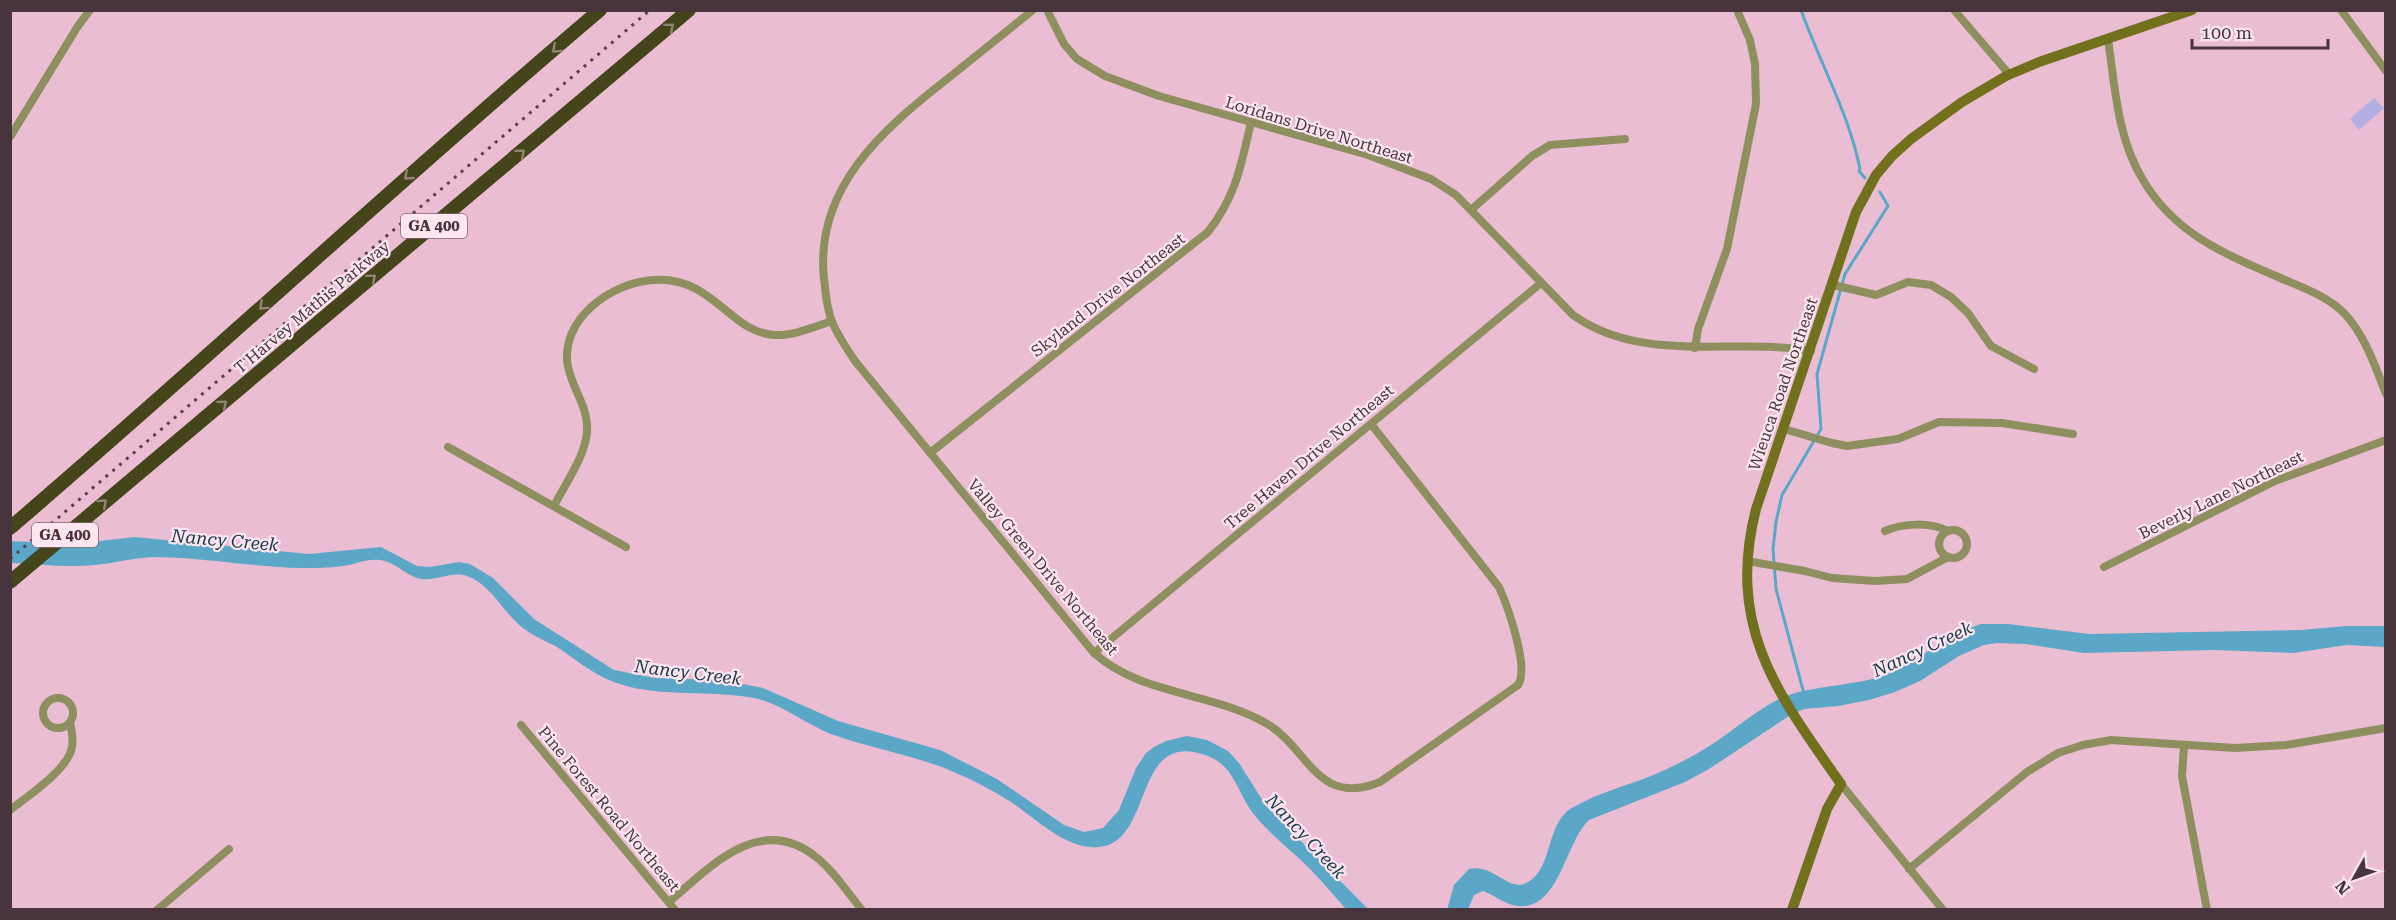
<svg xmlns="http://www.w3.org/2000/svg" width="2396" height="920" font-family="'Roboto Serif',serif">
  <rect width="100%" height="100%" fill="#ebbdd3"/>
  <polygon fill="#b3afe3" points="2374,98 2384,108 2359,130 2350,119"/>
  <g fill="#5aa7c8">
    <path d="M 134,537 L 309,554 L 381,547 L 417,566 L 430,567 L 459,562 L 470,564 L 493,578 L 534,619 L 614,670 L 655,678 L 723,680 L 763,688 L 838,721 L 940,750 L 997,779 L 1064,825 L 1084,832 L 1103,828 L 1119,810 L 1136,768 L 1146,753 L 1154,747 L 1166,741 L 1187,736 L 1207,740 L 1228,751 L 1239,763 L 1266,806 L 1368,909 L 1346,909 C 1334,896 1323,882 1310,869 C 1290,849 1266,832 1250,809 C 1237,789 1232,765 1208,756 C 1125,724 1160,862 1083,846 C 1057,840 1033,817 1011,802 C 994,791 975,781 956,773 C 916,755 872,749 831,734 C 805,724 782,704 754,698 C 707,689 652,699 609,680 C 590,672 574,658 557,647 C 546,641 533,636 523,628 C 503,613 492,585 467,576 C 452,571 437,581 421,579 C 406,576 396,562 380,560 C 367,558 354,565 342,566 C 329,568 316,568 303,568 C 254,567 206,558 157,557 C 136,557 116,563 95,565 C 67,568 39,564 11,563 L 10,541 L 75,544 Z"/>
    <path d="M 1981,624 L 2008,624 L 2089,634 L 2301,630 L 2346,626 L 2385,626 L 2385,647 L 2347,645 L 2293,653 L 2214,650 L 2084,653 L 2025,644 L 1997,643 L 1984,645 L 1959,656 L 1920,681 L 1895,692 L 1869,700 L 1838,706 L 1804,709 L 1792,714 L 1709,769 L 1685,782 L 1589,820 C 1565,842 1560,910 1518,906 C 1505,905 1495,895 1483,891 L 1474,895 L 1468,909 L 1447,910 L 1454,885 L 1469,869 C 1493,864 1507,890 1524,884 C 1553,873 1545,826 1570,809 C 1602,790 1636,784 1667,769 C 1682,762 1697,754 1711,745 C 1734,730 1754,712 1779,699 C 1808,685 1852,687 1885,675 C 1912,665 1931,647 1956,634 C 1964,630 1973,627 1981,624 Z"/>
  </g>
  <g fill="none" stroke-linecap="round" stroke-linejoin="round">
    <g stroke="#5aa7c8" stroke-width="3">
      <path d="M 1801,10 C 1820,63 1849,114 1860,169 L 1859,171 L 1865,178"/>
      <polyline points="1804,694 1776,589 1773,549 1776,522 1782,495 1821,429 1817,374 1845,274 1888,206 1880,192"/>
    </g>
    <g stroke="#8e8f5e" stroke-width="8">
      <path d="M 1033,10 C 1006,32 978,54 951,76 C 883,129 810,190 825,287 C 826,298 828,311 832,322 C 838,336 847,349 855,361 L 1094,653 C 1141,695 1210,692 1264,722 C 1309,746 1315,808 1380,782 L 1518,685 C 1530,668 1507,605 1499,587 L 1371,424"/>
      <path d="M 1047,10 L 1064,44 L 1077,59 L 1105,76 L 1159,96 L 1368,155 L 1431,179 L 1456,195 L 1573,315 C 1643,365 1733,337 1811,351"/>
      <polyline points="1954,10 2009,74"/>
      <polyline points="2341,10 2386,71"/>
      <path d="M 2108,39 C 2115,86 2117,138 2143,180 C 2176,236 2228,255 2285,280 C 2306,289 2328,297 2344,313 C 2365,335 2375,366 2386,394"/>
      <polyline points="10,137 78,26 90,10"/>
      <polyline points="1471,210 1532,156 1550,145 1625,139"/>
      <polyline points="1833,285 1876,295 1908,282 1931,285 1951,297 1968,313 1991,346 2034,369"/>
      <polyline points="1695,348 1698,329 1727,249 1756,104 1755,64 1750,40 1737,10"/>
      <polyline points="1784,429 1832,443 1847,446 1898,439 1939,422 2002,423 2073,434"/>
      <polyline points="448,447 626,547"/>
      <path d="M 930,453 L 1208,232 C 1236,196 1241,166 1251,122"/>
      <path d="M 554,506 C 565,484 585,457 587,432 C 589,408 573,390 568,367 C 559,320 611,282 654,280 C 713,276 729,332 774,335 C 793,336 814,327 832,321"/>
      <circle cx="1953" cy="544" r="14"/>
      <path d="M 1885,531 C 1903,523 1930,522 1948,531"/>
      <polyline points="1747,561 1805,571 1832,578 1875,581 1907,579 1948,557"/>
      <polyline points="2104,567 2275,481 2386,440"/>
      <polyline points="1094,653 1541,283"/>
      <circle cx="58" cy="713" r="15"/>
      <polyline points="521,725 675,910"/>
      <polyline points="2184,746 2182,776 2207,910"/>
      <polyline points="1841,784 1943,910"/>
      <path d="M 10,810 C 28,796 64,772 71,751 C 74,742 72,733 70,723"/>
      <polyline points="1909,869 2027,772 2058,753 2083,745 2111,740 2235,748 2286,745 2386,728"/>
      <path d="M 669,902 C 710,867 760,812 816,857 C 834,871 847,892 862,910"/>
      <polyline points="157,910 229,849"/>
    </g>
    <path stroke="#71701c" stroke-width="10" d="M 1792,910 L 1827,809 L 1841,784 C 1777,693 1726,627 1756,509 L 1856,212 L 1876,175 L 1892,156 L 1911,139 L 1962,102 L 2006,76 L 2039,62 L 2192,10"/>
    <g stroke="#45451c" stroke-width="14">
      <path d="M 10,528 C 209,358 400,179 600,10"/>
      <polyline points="10,582 689,10"/>
    </g>
    <polyline stroke="#58424d" stroke-width="3" stroke-dasharray="3 6" stroke-linecap="butt" points="10,559 650,10"/>
  </g>
  <defs><path id="oneway-chevron" d="M-2-3.5L2.5 0L-2 3.5" fill="none" stroke-width="1.6" stroke-linecap="round" stroke-linejoin="round" transform="scale(1.5)"/></defs>
  <g stroke="#8f8571">
    <use href="#oneway-chevron" transform="translate(670 27) rotate(-40)"/>
    <use href="#oneway-chevron" transform="translate(556 49) rotate(139)"/>
    <use href="#oneway-chevron" transform="translate(521 153) rotate(-40)"/>
    <use href="#oneway-chevron" transform="translate(408 176) rotate(139)"/>
    <use href="#oneway-chevron" transform="translate(372 278) rotate(-40)"/>
    <use href="#oneway-chevron" transform="translate(263 306) rotate(138)"/>
    <use href="#oneway-chevron" transform="translate(223 404) rotate(-40)"/>
    <use href="#oneway-chevron" transform="translate(103 503) rotate(-41)"/>
  </g>
  <g text-anchor="middle" dominant-baseline="central" stroke-width="4.5" stroke-linejoin="round" paint-order="stroke">
    <g fill="#fee6f1" stroke="#7e6973" stroke-width="1.5">
      <rect x="401" y="214" width="66" height="24" rx="4.5"/>
      <rect x="32" y="523" width="66" height="24" rx="4.5"/>
    </g>
    <g font-size="15" font-weight="bold" fill="#47343d">
      <text x="434" y="226">GA 400</text>
      <text x="65" y="535">GA 400</text>
    </g>
    <g font-size="16" fill="#47343d" stroke="#fee6f1">
      <text transform="translate(1319 130) rotate(17)">Loridans Drive Northeast</text>
      <text transform="translate(1108 295) rotate(-38)">Skyland Drive Northeast</text>
      <text transform="translate(312 307) rotate(-40)">T Harvey Mathis Parkway</text>
      <text transform="translate(1783 384) rotate(-71)">Wieuca Road Northeast</text>
      <text transform="translate(1309 457) rotate(-40)">Tree Haven Drive Northeast</text>
      <text transform="translate(2221 495) rotate(-26)">Beverly Lane Northeast</text>
      <text transform="translate(1043 567) rotate(50)">Valley Green Drive Northeast</text>
      <text transform="translate(609 809) rotate(50)">Pine Forest Road Northeast</text>
    </g>
    <g font-size="18" font-style="italic" fill="#153948" stroke="#fee6f1">
      <text transform="translate(225 540) rotate(5)">Nancy Creek</text>
      <text transform="translate(1922 649) rotate(-25)">Nancy Creek</text>
      <text transform="translate(688 672) rotate(7)">Nancy Creek</text>
      <text transform="translate(1306 836) rotate(47)">Nancy Creek</text>
    </g>
  </g>
  <rect width="2396" height="920" fill="none" stroke="#47343d" stroke-width="24"/>
  <g transform="translate(2354 878) rotate(230)" stroke="#fee6f1" stroke-width="4.5" paint-order="stroke">
  <path d="M0-4.5L10 22L0 15L-10 22Z" fill="#47343d"/>
  <text y="-9" font-size="16" font-weight="bold" text-anchor="middle" fill="#47343d">N</text>
  </g>
  <path d="M2192 39v9h136v-9" fill="none" stroke="#47343d" stroke-width="3"/>
  <text x="2201" y="39" font-size="18" fill="#47343d" stroke="#fee6f1" stroke-width="4.5" paint-order="stroke">100 m</text>
</svg>
